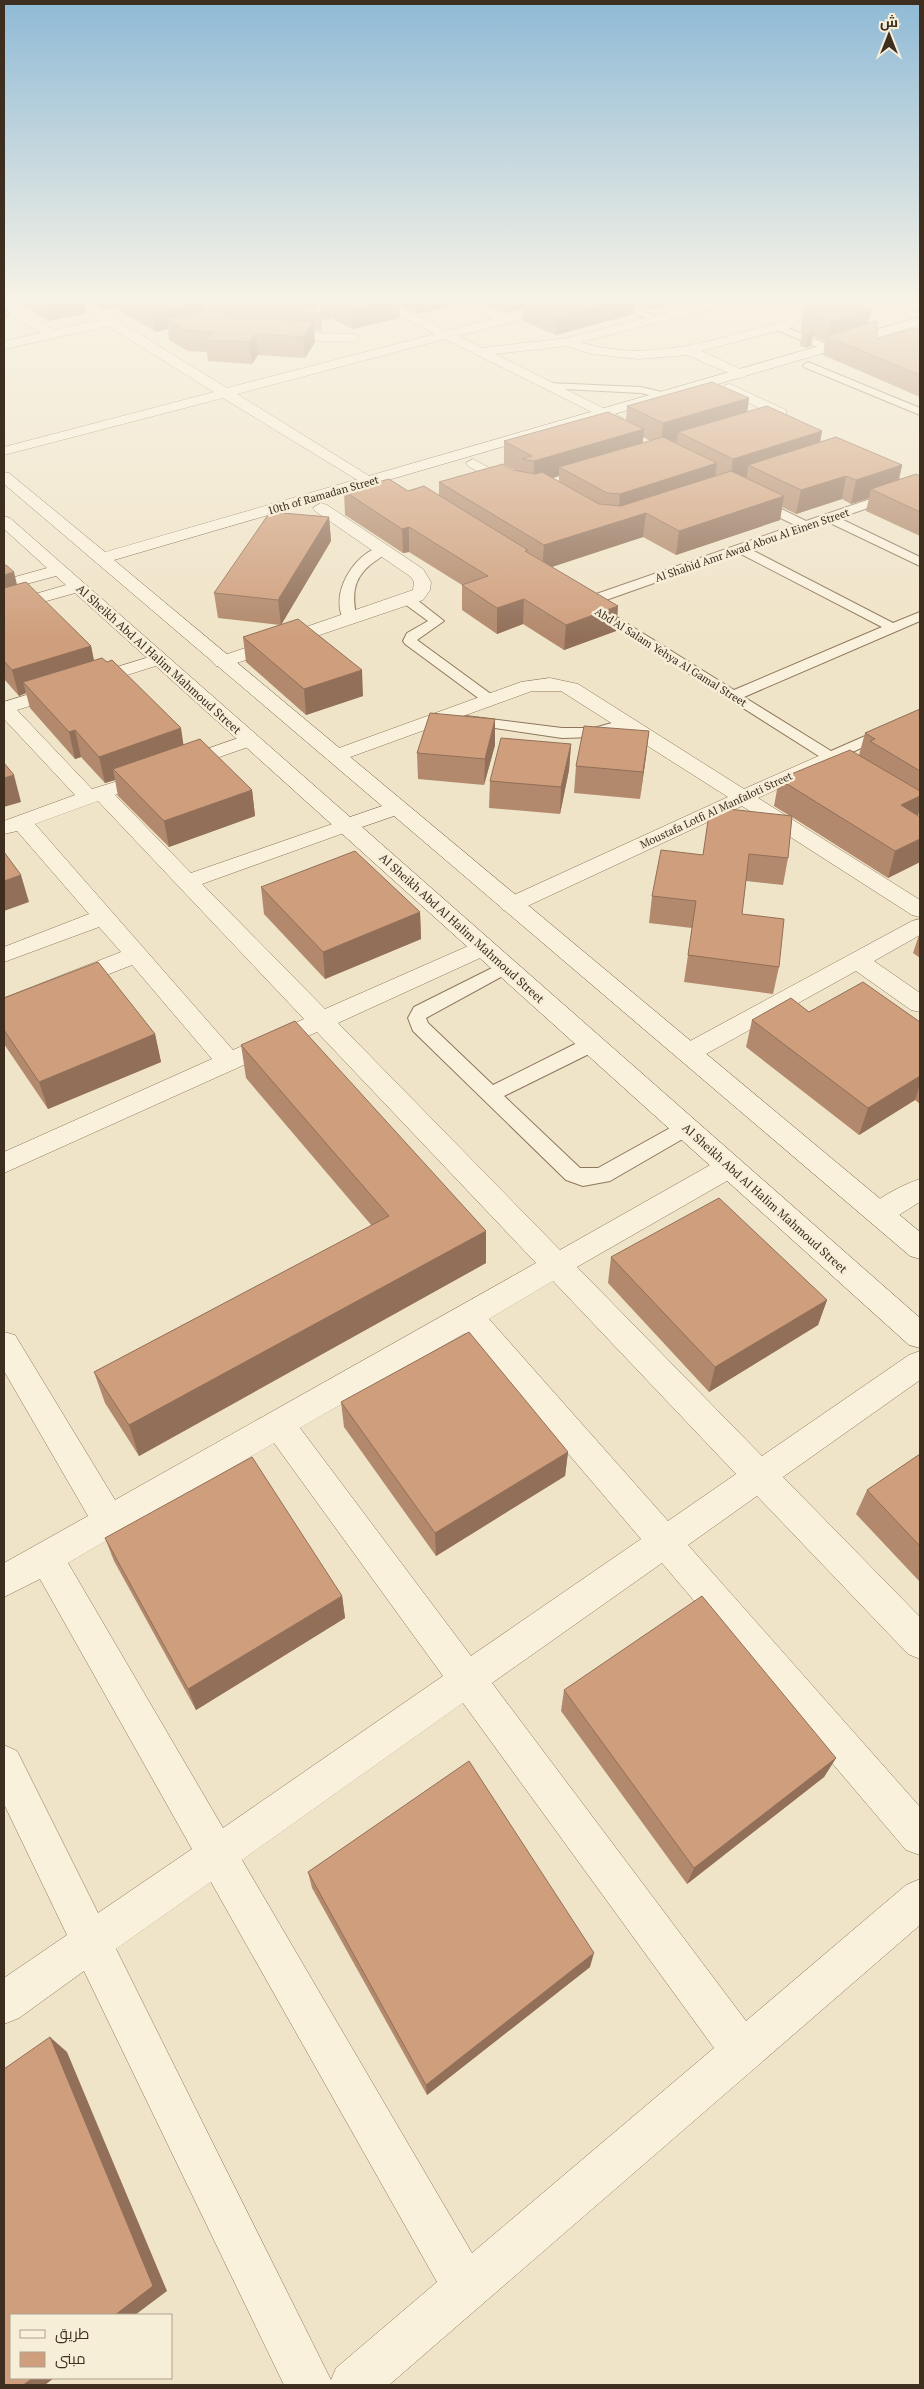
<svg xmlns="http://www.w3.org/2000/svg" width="924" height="2389" font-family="'PT Serif',Cairo,serif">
  <rect width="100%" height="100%" fill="#f0e4c8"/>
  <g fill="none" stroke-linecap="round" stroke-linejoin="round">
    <g stroke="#8d765c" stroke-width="2">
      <g id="lane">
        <polygon points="614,303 627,303 662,320 654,322"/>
        <polygon points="682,303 695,303 705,309 700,312"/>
        <polygon points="778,324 832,346 833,348 828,351 824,350 775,329 773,327"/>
        <polygon points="808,362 920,408 920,415 804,367 803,365"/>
        <polygon points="548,383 641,387 670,394 671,396 666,399 641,393 544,388 543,386"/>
        <polygon points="920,482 920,490 839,518 920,557 920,566 828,522 750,549 893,623 920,612 920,621 744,697 831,751 920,712 920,721 835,760 825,760 587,609 589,606 599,606 734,690 882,627 739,553 589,606 579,606 577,603 579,600 795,525 751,504 749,501 751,498 759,498 806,521"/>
        <path d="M 382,546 L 388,550 C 384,556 376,560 370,565 C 352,580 352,597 357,619 L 355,622 L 345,622 C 328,595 354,553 382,546 Z"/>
        <polygon points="407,595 412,596 444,621 417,640 495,697 497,700 495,703 485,703 405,644 403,641 407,633 428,621 402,602 400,599"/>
        <polygon points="466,716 562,728 594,728 626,719 633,723 631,726 595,737 562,738 461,723 459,720"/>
        <polygon points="506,961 512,963 515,967 512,971 426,1018 428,1023 493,1085 585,1039 592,1037 599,1039 602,1044 599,1049 504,1096 580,1168 598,1168 679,1123 686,1121 693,1123 696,1128 693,1133 610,1181 583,1186 566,1180 413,1031 408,1018 414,1007"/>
      </g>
    </g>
    <g stroke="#8d765c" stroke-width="1">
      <g id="street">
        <path d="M 4,303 L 10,303 L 54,330 L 99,320 L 74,303 L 89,303 L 227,388 L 435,334 L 376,303 L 392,303 L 447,331 L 493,319 L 462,303 L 479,303 L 506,315 L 552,303 L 574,303 L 572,306 L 458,336 L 482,348 L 567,338 L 704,303 L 726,303 L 724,306 L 581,342 C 648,364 715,339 781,322 L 794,314 L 793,303 L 805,303 L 806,315 L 789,328 L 701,351 L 745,371 L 747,374 L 745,377 L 740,378 L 687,355 L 639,359 L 592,354 L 566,346 L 495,354 L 623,418 L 625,421 L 623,424 L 618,425 L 445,339 L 237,394 L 374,479 L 377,482 L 374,485 L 369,487 L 223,398 L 4,455 L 4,447 L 214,392 L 108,326 L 4,349 L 4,341 L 41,333 L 4,310 Z"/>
        <polygon points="900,303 920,304 920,312 902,306"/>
        <polygon points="277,332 354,334 360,338 354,342 273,339 271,336"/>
        <polygon points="730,384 786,410 787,417 785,420 749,431 744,430 742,427 744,424 773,415 725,391 723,388 725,385"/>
        <polygon points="473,459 521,485 524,488 521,491 511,491 468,466 466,463"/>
        <polygon points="321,503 327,505 423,569 431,582 430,590 423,600 228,666 216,666 213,662 216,658 413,590 414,582 411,577 315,511 313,508"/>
        <path d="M 159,654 L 165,655 L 168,659 L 165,663 L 17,710 L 92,789 L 118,781 L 125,783 L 128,787 L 125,791 L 115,795 L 191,873 L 341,821 L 348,819 L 355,821 L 359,825 L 355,829 L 202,884 L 325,1009 L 475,943 L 483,941 L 491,943 L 495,948 L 491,953 L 338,1023 L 560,1250 L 719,1160 L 729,1157 L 739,1160 L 743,1167 L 739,1174 L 577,1267 L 762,1456 L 909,1355 L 920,1351 L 920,1380 L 783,1477 L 920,1617 L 920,1659 L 908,1654 L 757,1496 L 688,1545 L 920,1807 L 920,1855 L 906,1850 L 662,1563 L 492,1683 L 746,2021 L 906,1885 L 920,1879 L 920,1925 L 389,2385 L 284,2385 L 84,1971 L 19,2018 L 4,2024 L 4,1978 L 67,1935 L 4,1804 L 4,1745 L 17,1751 L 98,1913 L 192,1849 L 40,1579 L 4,1597 L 4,1563 L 88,1516 L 4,1371 L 4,1332 L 15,1335 L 115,1500 L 536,1263 L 317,1032 L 4,1173 L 4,1152 L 212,1059 L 132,965 L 4,1015 L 4,998 L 121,952 L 99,927 L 4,962 L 4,947 L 89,914 L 17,831 L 4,834 L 4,821 L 75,795 L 4,719 L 4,702 ZM 98,801 L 304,1019 L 233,1050 L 35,824 ZM 553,1281 L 736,1474 L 668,1521 L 489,1319 ZM 465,1333 L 641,1539 L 471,1656 L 300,1428 ZM 274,1443 L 443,1676 L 223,1828 L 68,1563 ZM 463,1703 L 714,2048 L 472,2253 L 242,1860 ZM 211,1882 L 437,2282 L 336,2368 L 331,2380 L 116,1949 Z"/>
        <polygon points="550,678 578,684 744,789 830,751 837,753 920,804 920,819 913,817 829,765 758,798 920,900 920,917 912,915 742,806 519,910 511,912 503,910 500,905 503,900 728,797 561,691 532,691 342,760 335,762 328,760 325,756 328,752 521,682"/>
        <polygon points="250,734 257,736 260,740 257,744 179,771 172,769 169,765 172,761"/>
        <polygon points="920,919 920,935 874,961 920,993 920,1012 911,1010 856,971 697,1059 688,1062 679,1059 675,1053 679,1047 912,921"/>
        <path d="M 920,1179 L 920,1202 C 904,1211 888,1226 869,1221 L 865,1213 C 873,1199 905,1184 920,1179 Z"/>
      </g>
    </g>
    <g stroke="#6f573f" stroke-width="1">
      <polygon id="secondary" points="920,317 920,325 114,560 920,1232 920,1259 910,1256 394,816 362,827 920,1318 920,1348 909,1345 75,593 4,613 4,603 66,585 56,576 4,590 4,580 47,568 4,529 4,516 10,518 350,817 382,806 4,484 4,472 9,473 105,552"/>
    </g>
    <use href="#lane" fill="#faf1dc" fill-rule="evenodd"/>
    <use href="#street" fill="#faf1dc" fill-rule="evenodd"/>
    <use href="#secondary" fill="#faf1dc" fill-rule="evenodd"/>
  </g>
  <g fill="#b2896c" fill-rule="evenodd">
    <polygon points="14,303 84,303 86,313 48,321 22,304 19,306"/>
    <polygon points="93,303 203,303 204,311 212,310 206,303 461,303 417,314 399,305 400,318 352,329 331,318 329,321 321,318 320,306 311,308 321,313 322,331 314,330 315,342 305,358 258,355 252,364 208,361 207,352 188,351 169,340 168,329 156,332 113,307 103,310"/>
    <polygon points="485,303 673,303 647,310 634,304 633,314 556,335 523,321 524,308 506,313"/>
    <polygon points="805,303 868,324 877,339 920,330 920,397 823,355 825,341 813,336 811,346 806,348 800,346 802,332 801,332 802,320"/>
    <path d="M 749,398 L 747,412 L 822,431 L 820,442 L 902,465 L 899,479 L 920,476 L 920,536 L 866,511 L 869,498 L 851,504 L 842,499 L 796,514 L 782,507 L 780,520 L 676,555 L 643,537 L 552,567 L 618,606 L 616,631 L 564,650 L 523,624 L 497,634 L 462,610 L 462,585 L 409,552 L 403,553 L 345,515 L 344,491 L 408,491 L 439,495 L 439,482 L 513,470 L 517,471 L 504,464 L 504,441 L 626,420 L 627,406 ZM 643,437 L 650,441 L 643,443 ZM 559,476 L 559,482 L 553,478 Z"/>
    <polygon points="329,517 331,541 281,625 363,696 306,715 246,662 243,637 280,625 218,618 214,593"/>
    <polygon points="4,566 17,585 91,646 94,660 184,745 252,790 255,816 169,847 118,796 115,780 105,783 81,757 75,759 30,708 26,693 19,696 4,679"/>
    <polygon points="920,709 920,808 918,816 920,817 920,862 888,878 792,817 788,858 783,885 746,881 742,914 779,967 773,994 684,982 692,928 649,923 652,896 703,855 790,816 774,806 779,779 859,755 865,733"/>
    <polygon points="649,731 640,799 574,793 576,766"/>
    <polygon points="571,744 569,770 560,814 489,808 490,781"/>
    <polygon points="495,745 484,785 418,779 417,753"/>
    <polygon points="261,887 420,912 421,939 325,979 264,914"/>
    <polygon points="920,932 920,958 913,953"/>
    <polygon points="4,998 155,1034 161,1062 48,1109 4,1044"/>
    <polygon points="809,1012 920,1022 920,1104 915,1100 859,1135 746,1047 752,1020"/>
    <polygon points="241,1045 486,1231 486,1263 139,1456 105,1403 94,1372 372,1226 246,1078"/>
    <polygon points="611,1257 827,1300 818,1325 709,1392 608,1283"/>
    <polygon points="341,1402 568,1452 565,1476 436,1556 344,1427"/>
    <polygon points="920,1454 920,1582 856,1514 867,1490"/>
    <polygon points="105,1538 342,1596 345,1618 196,1710 114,1561"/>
    <polygon points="564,1690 836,1758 824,1777 687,1884 561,1711"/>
    <polygon points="308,1872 590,1967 427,2095 312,1888"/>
  </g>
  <g fill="#916f58">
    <polygon points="4,303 7,303 9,316 4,321"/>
    <polygon points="84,303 86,313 48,321 44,304"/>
    <polygon points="102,303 112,303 113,307 103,310"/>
    <polygon points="203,303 205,321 166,319 168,329 156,332 153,314"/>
    <polygon points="304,303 320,303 320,306 304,310"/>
    <polygon points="328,303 330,303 331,318 329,321"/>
    <polygon points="383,303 399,303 400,318 352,329 351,311"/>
    <polygon points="417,303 461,303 417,314"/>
    <polygon points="506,303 524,303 524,308 506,313"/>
    <polygon points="608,303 634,303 633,314 556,335 557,317"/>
    <polygon points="647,303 673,303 647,310"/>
    <polygon points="871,310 867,330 828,337 831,321"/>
    <polygon points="314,321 315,342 305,358 303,337"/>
    <polygon points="814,332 811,346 806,348 808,333"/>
    <polygon points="256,334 258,355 252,364 249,342"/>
    <polygon points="749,398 746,421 678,432 677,441 661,446 663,423"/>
    <polygon points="644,429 642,452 559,467 559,476 533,484 534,461"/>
    <polygon points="822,431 818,453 748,465 747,477 730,482 733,459"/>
    <polygon points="717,463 714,487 618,518 620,494"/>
    <polygon points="902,465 897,489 871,489 869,498 851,504 856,480"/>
    <polygon points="846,476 842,499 796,514 801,490"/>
    <polygon points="784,496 780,520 676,555 679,531"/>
    <polygon points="646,513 643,537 542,570 544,545"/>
    <polygon points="329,517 331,541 281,625 278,600"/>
    <polygon points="409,527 409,552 403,553 402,529"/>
    <polygon points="14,572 20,597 4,601 4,575"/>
    <polygon points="524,599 523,624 497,634 497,608"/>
    <polygon points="618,606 616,631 564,650 566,625"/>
    <polygon points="91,646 96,672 23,682 26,693 19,696 12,670"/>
    <polygon points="362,670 363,696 306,715 304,689"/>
    <polygon points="495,719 495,745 484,785 485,759"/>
    <polygon points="181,728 185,755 113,769 115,780 105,783 99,757"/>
    <polygon points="75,730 81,757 75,759 69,732"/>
    <polygon points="649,731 646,757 640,799 643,772"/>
    <polygon points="571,744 569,770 560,814 561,787"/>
    <polygon points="14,775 21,802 4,807 4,778"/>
    <polygon points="252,790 255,816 169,847 164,821"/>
    <polygon points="920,796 920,808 917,820 901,805"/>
    <polygon points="920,839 920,862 888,878 895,851"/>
    <polygon points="21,875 29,902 4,911 4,881"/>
    <polygon points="420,912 421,939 325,979 323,952"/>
    <polygon points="155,1034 161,1062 48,1109 39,1082"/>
    <polygon points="920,1076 920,1084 915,1100 859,1135 868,1108"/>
    <polygon points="486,1231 486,1263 139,1456 129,1425"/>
    <polygon points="827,1300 818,1325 709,1392 715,1367"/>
    <polygon points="568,1452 565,1476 436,1556 435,1533"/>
    <polygon points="342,1596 345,1618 196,1710 188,1689"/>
    <polygon points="836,1758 824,1777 687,1884 694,1868"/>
    <polygon points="594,1953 590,1967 427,2095 426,2085"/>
    <polygon points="50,2037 67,2052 167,2291 135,2315 115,2315"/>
    <polygon points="33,2378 54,2378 45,2385 23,2385"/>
  </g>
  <g fill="#cf9f7d" stroke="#916f58">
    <polygon points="134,303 202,303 153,314"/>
    <polygon points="226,303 301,303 321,313 240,309"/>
    <polygon points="337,303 383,303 351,311"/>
    <polygon points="525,303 608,303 557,317"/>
    <polygon points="805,303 855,303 871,310 831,321 805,311"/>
    <polygon points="214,309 238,318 314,321 303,337 256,334 249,342 206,340 213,332 185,330 166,319"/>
    <polygon points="877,321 877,339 915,328 920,330 920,375 826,336"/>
    <polygon points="803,327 814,332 808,333 803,331"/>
    <polygon points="712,382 749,398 663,423 627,406"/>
    <polygon points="767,406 822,431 733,459 678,432"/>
    <polygon points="608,412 644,429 534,461 522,459 532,456 504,441"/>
    <polygon points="663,437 717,463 620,494 607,493 559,467"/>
    <polygon points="836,437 902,465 856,480 846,476 801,490 748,465"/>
    <polygon points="503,464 513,470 535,474 542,472 599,504 621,506 731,471 784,496 679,531 646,513 544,545 439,482"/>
    <polygon points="916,474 920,476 920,512 871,489"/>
    <polygon points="389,479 408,491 424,486 528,550 525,551 618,606 566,625 524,599 497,608 462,585 488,576 409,527 402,529 344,491"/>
    <polygon points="270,512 329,517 278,600 214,593"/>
    <polygon points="6,565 14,572 4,575 4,566"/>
    <polygon points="26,582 91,646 12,670 4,661 4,588"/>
    <polygon points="298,619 362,670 304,689 243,637"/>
    <polygon points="102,658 107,662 112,660 181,728 99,757 75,730 69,732 23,682"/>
    <polygon points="920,709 920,771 870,741 875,739 865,733"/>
    <polygon points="430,713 495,719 485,759 417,753"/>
    <polygon points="584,726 649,731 643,772 576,766"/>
    <polygon points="501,738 571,744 561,787 490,781"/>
    <polygon points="200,739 252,790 164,821 113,769"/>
    <polygon points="850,750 920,791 920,796 901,805 920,817 920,839 895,851 779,779"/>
    <polygon points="4,763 14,775 4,778"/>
    <polygon points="710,807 792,816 788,858 749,854 742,914 784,919 779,967 688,955 696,901 652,896 661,850 703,855"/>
    <polygon points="355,851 420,912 323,952 261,887"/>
    <polygon points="4,852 21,875 4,881"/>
    <polygon points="98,962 155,1034 39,1082 4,1030 4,998"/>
    <polygon points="863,982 920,1022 920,1076 868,1108 752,1020 791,998 809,1012"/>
    <polygon points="295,1021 486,1231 129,1425 94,1372 389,1216 241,1045"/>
    <polygon points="719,1198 827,1300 715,1367 611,1257"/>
    <polygon points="469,1332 568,1452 435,1533 341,1402"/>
    <polygon points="920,1454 920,1546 867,1490"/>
    <polygon points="252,1457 342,1596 188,1689 105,1538"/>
    <polygon points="702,1596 836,1758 694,1868 564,1690"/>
    <polygon points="469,1761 594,1953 426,2085 308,1872"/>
    <polygon points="50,2037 153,2286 115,2315 11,2315 11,2378 33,2378 23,2385 4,2385 4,2069"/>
  </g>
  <linearGradient id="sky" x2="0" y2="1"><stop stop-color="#8fbad6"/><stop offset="0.47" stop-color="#f8f3e6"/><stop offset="1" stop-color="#f8f3e6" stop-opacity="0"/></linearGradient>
  <rect width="924" height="638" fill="url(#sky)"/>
  <g text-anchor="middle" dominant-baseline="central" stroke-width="5" stroke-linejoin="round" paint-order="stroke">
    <g font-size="11" fill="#3d2e20" stroke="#f7eed8">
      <text transform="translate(323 495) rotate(-16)">10th of Ramadan Street</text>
      <text transform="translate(752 545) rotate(-19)">Al Shahid Amr Awad Abou Al Einen Street</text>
      <text transform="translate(671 657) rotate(32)">Abd Al Salam Yehya Al Gamal Street</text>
      <text transform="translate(716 810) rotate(-25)">Moustafa Lotfi Al Manfaloti Street</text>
    </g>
    <g font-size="12" fill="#3d2e20" stroke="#f7eed8">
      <text transform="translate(159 659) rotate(42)">Al Sheikh Abd Al Halim Mahmoud Street</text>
      <text transform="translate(462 928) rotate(42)">Al Sheikh Abd Al Halim Mahmoud Street</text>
      <text transform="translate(765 1198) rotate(42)">Al Sheikh Abd Al Halim Mahmoud Street</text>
    </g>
  </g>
  <rect width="924" height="2389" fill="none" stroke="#3d2e20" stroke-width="10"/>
  <rect x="10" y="2314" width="162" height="65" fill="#f7eed8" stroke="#ada18e"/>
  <rect x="20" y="2330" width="25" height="8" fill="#faf1dc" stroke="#ada18e"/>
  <text x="55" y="2339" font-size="15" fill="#3d2e20">طريق</text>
  <rect x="20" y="2352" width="25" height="15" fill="#cf9f7d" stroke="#ada18e"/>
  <text x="55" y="2364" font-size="15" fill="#3d2e20">مبنى</text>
  <g transform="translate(889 35)" stroke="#f7eed8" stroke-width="4" paint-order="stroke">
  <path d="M0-4L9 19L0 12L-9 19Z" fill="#3d2e20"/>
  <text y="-8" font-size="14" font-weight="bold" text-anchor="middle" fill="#3d2e20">ش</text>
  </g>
</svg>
